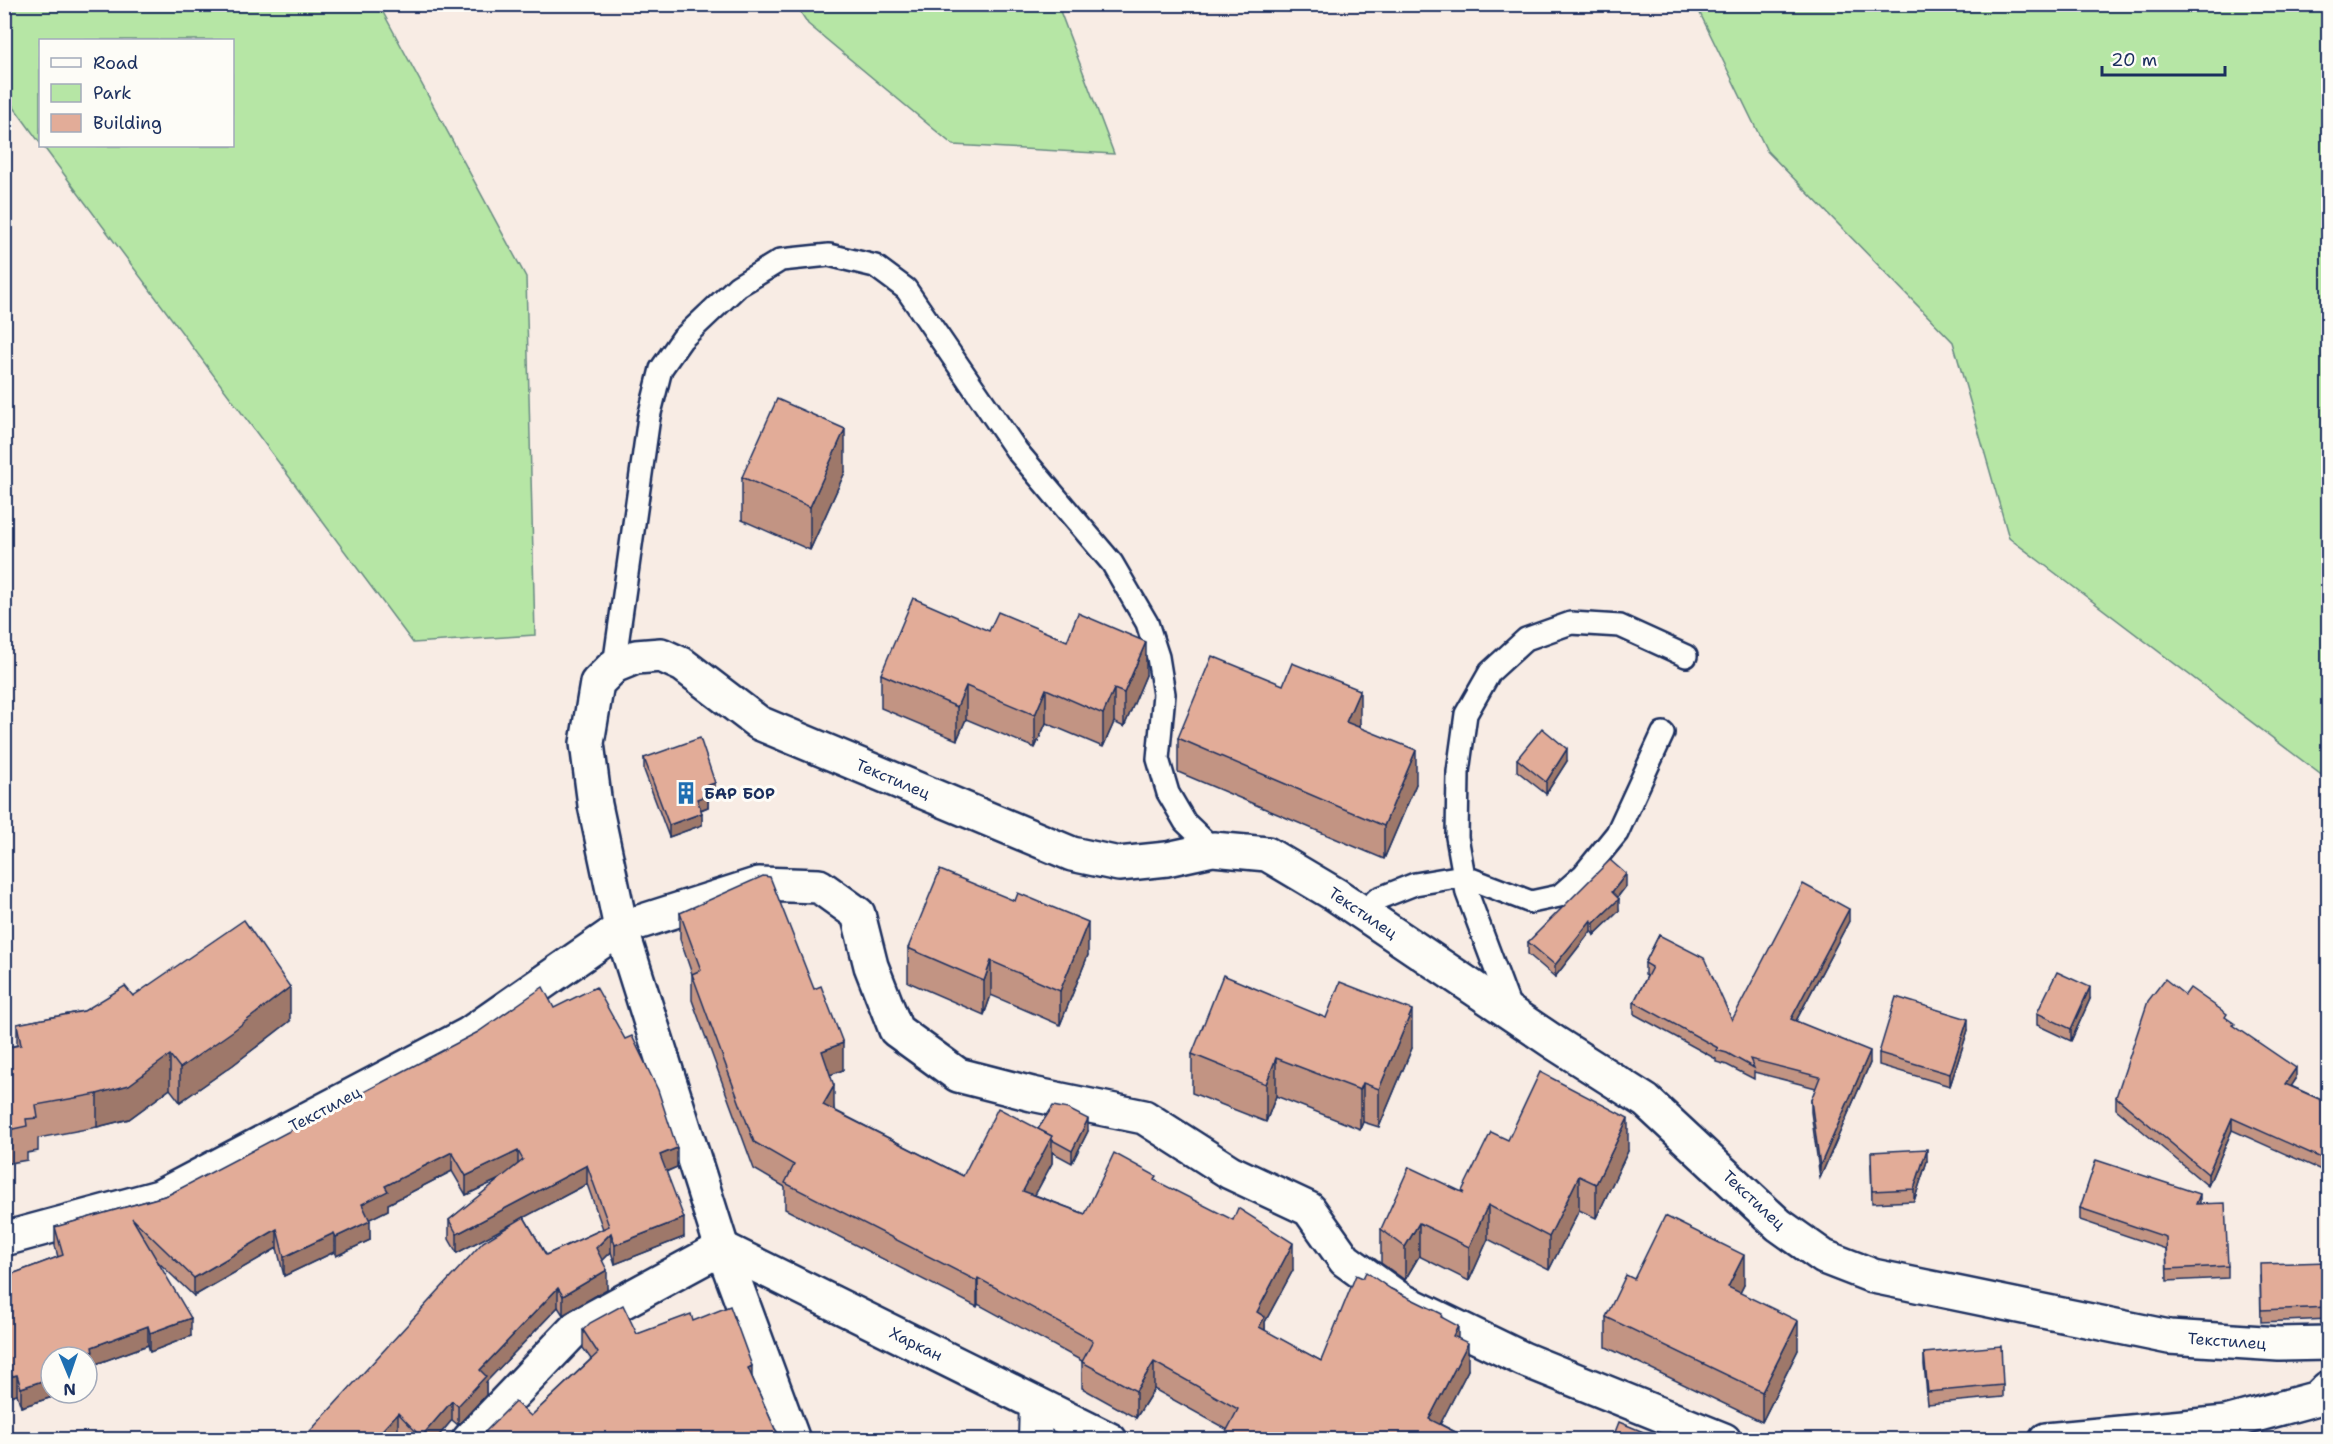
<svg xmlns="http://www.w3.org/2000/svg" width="2333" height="1444" font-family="'Shantell Sans',sans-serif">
  <rect width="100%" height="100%" fill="#f8ece4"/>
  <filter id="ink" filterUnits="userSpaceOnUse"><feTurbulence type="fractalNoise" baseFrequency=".0167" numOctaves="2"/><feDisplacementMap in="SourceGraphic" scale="12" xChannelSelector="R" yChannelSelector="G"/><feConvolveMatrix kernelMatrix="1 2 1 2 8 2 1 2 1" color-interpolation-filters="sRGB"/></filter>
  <g filter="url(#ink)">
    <g fill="#b6e6a5" stroke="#688a82" stroke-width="1.5">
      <polygon points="5,4 379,5 526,277 535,635 413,643 43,146 232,146 232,40 40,40 40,143 5,95"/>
      <polygon points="796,5 1054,5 1060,11 1114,154 953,145 808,24"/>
      <polygon points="1696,5 2328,5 2328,780 2009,538 1953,342 1767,151"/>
    </g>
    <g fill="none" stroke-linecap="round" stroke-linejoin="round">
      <g stroke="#1b2f5e" stroke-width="26">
        <g id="service">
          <polyline points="614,666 649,417 661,369 682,339 738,286 781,260 829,255 875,266 906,289 1017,451 1112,563 1147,623 1158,657 1164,694 1158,759 1168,793 1185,822 1213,849"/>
          <polyline points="1363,913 1377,899 1415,884 1463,876 1531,902 1559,896 1583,875 1617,833 1663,733"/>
          <polyline points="1512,1013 1467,893 1457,837 1458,772 1466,714 1490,672 1526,639 1571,623 1620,626 1686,656"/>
        </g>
      </g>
      <g stroke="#1b2f5e" stroke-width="36">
        <polyline id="pedestrian" points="1035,1440 1036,1403"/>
      </g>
      <g stroke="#1b2f5e" stroke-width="38">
        <g id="minor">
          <polyline points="4,1239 159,1197 469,1034 621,928 759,884 819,886 858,914 871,966 896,1030 958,1075 1032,1094 1144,1117 1230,1172 1309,1209 1345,1260 1399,1299 1523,1359 1724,1440"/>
          <polyline points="469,1440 578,1326 722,1248 1110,1440"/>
          <polyline points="793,1440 722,1248 621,928 595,805 587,743 597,683 614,666 636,657 661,655 683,665 759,723 1072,854 1119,864 1167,859 1213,849 1267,854 1336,895 1555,1043 1646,1101 1779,1225 1824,1257 1873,1276 2169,1337 2279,1344 2328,1343"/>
          <polyline points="2046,1440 2226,1423 2318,1398 2328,1388"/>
        </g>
      </g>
      <use href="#service" stroke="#fdfcf7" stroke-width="21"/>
      <use href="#pedestrian" stroke="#fdfcf7" stroke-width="32"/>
      <use href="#minor" stroke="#fdfcf7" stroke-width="33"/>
    </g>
    <g fill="#c29483" stroke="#1b2f5e" stroke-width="1.5" fill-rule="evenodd">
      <polygon points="845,472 810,550 742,520 742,477"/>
      <polygon points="989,631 1146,675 1124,727 1114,722 1103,747 1046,723 1035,748 966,719 957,740 881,708 881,674"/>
      <polygon points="1360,724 1359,727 1416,784 1384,859 1178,772 1178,738"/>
      <polygon points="644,758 715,795 708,797 708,807 701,810 702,825 669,837 644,770"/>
      <polygon points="1517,759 1567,761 1546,794 1517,771"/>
      <polygon points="1626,886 1617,898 1619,911 1594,935 1591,931 1555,977 1528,954 1528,942"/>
      <polygon points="1015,901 1088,955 1060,1025 991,995 984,1015 908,982 908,948"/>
      <polygon points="680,913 843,1070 830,1075 834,1110 963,1176 1038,1129 1088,1131 1072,1163 1052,1152 1052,1163 1035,1195 1085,1214 1156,1181 1293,1270 1265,1322 1265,1331 1321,1361 1363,1278 1391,1289 1442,1317 1458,1339 1468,1370 1440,1424 1471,1440 1224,1440 1224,1436 1228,1430 1154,1389 1136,1418 1082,1388 1082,1361 978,1304 977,1307 785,1209 785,1187 754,1169 692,1000 692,974 680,939"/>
      <polygon points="1849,921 1796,1021 1870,1063 1820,1178 1811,1112 1811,1100 1816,1088 1754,1072 1754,1079 1727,1065 1716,1062 1716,1059 1634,1014 1634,1002 1647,976 1645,975 1645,963 1659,935 1732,1020"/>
      <polygon points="133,996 290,1021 233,1065 180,1102 170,1089 129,1119 97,1127 38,1138 38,1151 27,1153 27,1160 4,1164 4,1048 17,1045 17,1024 84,1011"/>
      <polygon points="2090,999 2071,1041 2037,1025 2037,1013"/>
      <path d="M 554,1008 L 677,1167 L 666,1172 L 684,1237 L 615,1264 L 611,1252 L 602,1261 L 607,1289 L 563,1315 L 558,1307 L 486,1382 L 486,1395 L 458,1425 L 452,1420 L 435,1440 L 406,1440 L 398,1432 L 302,1440 L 522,1218 L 457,1253 L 449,1239 L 449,1220 L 500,1179 L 466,1195 L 452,1171 L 388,1204 L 388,1210 L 369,1219 L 370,1240 L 336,1256 L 334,1252 L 284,1276 L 277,1248 L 194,1296 L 157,1261 L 191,1336 L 150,1352 L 148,1345 L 93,1365 L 93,1371 L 87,1372 L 87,1357 L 51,1393 L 65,1393 L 21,1407 L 17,1394 L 5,1397 L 4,1277 L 58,1257 L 55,1246 L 55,1227 L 168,1195 ZM 587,1184 L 603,1229 L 546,1255 L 524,1217 Z"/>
      <polygon points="1326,1018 1412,1048 1379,1127 1363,1122 1360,1129 1276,1096 1266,1122 1192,1093 1192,1054"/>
      <polygon points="2227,1019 2235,1027 2296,1079 2291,1086 2328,1103 2328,1173 2232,1130 2208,1186 2116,1109 2116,1097"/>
      <polygon points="1968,1030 1950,1086 1879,1065 1879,1053"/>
      <polygon points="1508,1140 1628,1151 1596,1218 1579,1210 1549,1270 1488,1239 1469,1281 1419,1256 1405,1280 1381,1263 1381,1229 1462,1192"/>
      <polygon points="1927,1161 1914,1201 1872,1203 1871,1164"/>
      <polygon points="2200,1204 2228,1266 2228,1278 2167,1281 2166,1249 2080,1220 2080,1208"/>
      <polygon points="2328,1262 2328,1319 2261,1322 2260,1276"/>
      <polygon points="1634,1279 1744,1285 1740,1293 1798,1350 1762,1422 1606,1347 1606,1317"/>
      <polygon points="693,1321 752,1377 775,1429 783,1440 485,1440 485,1432 531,1416 591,1359 583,1348 583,1330 637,1334"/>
      <polygon points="1924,1353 2003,1385 2003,1397 1928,1404 1924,1365"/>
    </g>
    <g fill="#9e786a" stroke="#1b2f5e" stroke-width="1.5">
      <polygon points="845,429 845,472 810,550 810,507"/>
      <polygon points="1146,642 1146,675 1124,727 1124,693"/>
      <polygon points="966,686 966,719 957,740 957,707"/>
      <polygon points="1046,689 1046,723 1035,748 1035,715"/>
      <polygon points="1114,689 1114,722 1103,747 1103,714"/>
      <polygon points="1360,690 1360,724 1346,755 1346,722"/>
      <polygon points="1567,749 1567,761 1546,794 1546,782"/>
      <polygon points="1416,750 1416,784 1384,859 1384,826"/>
      <polygon points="715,783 715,795 708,797 708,807 697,811 697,799 705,786"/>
      <polygon points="702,813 702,825 669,837 669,825"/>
      <polygon points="1626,874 1626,886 1612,904 1612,892"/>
      <polygon points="1619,899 1619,911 1594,935 1594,923"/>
      <polygon points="1849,909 1849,921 1791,1030 1791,1019"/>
      <polygon points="1591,920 1591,931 1555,977 1555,965"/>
      <polygon points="1088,922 1088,955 1060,1025 1060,991"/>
      <polygon points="991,961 991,995 984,1015 984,981"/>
      <polygon points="290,987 290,1021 233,1065 180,1102 180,1068"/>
      <polygon points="2090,987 2090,999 2071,1041 2071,1029"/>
      <polygon points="1412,1010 1412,1048 1379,1127 1379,1089"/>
      <polygon points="1968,1019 1968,1030 1950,1086 1950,1074"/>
      <polygon points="843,1043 843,1070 822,1078 822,1051"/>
      <polygon points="1870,1051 1870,1063 1820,1178 1820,1166"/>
      <polygon points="170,1055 170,1089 129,1119 97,1127 97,1094"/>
      <polygon points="1276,1058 1276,1096 1266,1122 1266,1084"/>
      <polygon points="2296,1068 2296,1079 2285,1096 2285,1084"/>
      <polygon points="1363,1083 1363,1122 1360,1129 1360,1090"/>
      <polygon points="834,1086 834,1113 823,1105"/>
      <polygon points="1628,1118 1628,1151 1596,1218 1596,1184"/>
      <polygon points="2232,1118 2232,1130 2208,1186 2208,1174"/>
      <polygon points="1088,1119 1088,1131 1072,1163 1072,1151"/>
      <polygon points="1052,1136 1052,1163 1023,1217 1023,1191"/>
      <polygon points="677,1148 677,1167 660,1174 660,1155"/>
      <polygon points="1927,1149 1927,1161 1914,1201 1914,1189"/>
      <polygon points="518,1151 518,1170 466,1195 466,1176"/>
      <polygon points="452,1152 452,1171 388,1204 388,1210 362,1223 362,1204 385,1186"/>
      <polygon points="587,1165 587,1184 457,1253 457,1234"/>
      <polygon points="1579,1176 1579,1210 1549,1270 1549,1237"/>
      <polygon points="2200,1194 2200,1206 2196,1204"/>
      <polygon points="1488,1205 1488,1239 1469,1281 1469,1247"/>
      <polygon points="684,1218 684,1237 615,1264 615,1245"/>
      <polygon points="370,1221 370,1240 336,1256 336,1237"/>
      <polygon points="1419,1223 1419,1256 1405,1280 1405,1247"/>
      <polygon points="277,1229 277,1248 194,1296 194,1278"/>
      <polygon points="334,1233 334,1252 284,1276 284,1257"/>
      <polygon points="611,1233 611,1252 596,1267 596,1248"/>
      <polygon points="1293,1243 1293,1270 1265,1322 1265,1344 1259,1354 1257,1312"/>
      <polygon points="1744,1255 1744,1285 1728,1316 1728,1287"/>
      <polygon points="607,1270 607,1289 563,1315 563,1296"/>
      <polygon points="978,1278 978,1304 977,1307 977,1281"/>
      <polygon points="558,1288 558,1307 486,1382 486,1395 458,1425 458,1406 480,1370"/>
      <polygon points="191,1318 191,1336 150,1352 150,1333"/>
      <polygon points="1798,1321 1798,1350 1762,1422 1762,1392"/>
      <polygon points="148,1326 148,1345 93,1365 93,1371 87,1372 87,1357 75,1357 92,1347"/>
      <polygon points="1458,1326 1458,1352 1453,1336"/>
      <polygon points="1468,1343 1468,1370 1432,1440 1429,1419"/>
      <polygon points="1154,1362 1154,1389 1136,1418 1136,1391"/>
      <polygon points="752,1366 752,1384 748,1368"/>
      <polygon points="17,1375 17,1394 5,1397 5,1378"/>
      <polygon points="51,1378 51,1393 65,1393 21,1407 21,1388"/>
      <polygon points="452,1401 452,1420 435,1440 421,1440 421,1437"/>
      <polygon points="398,1413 398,1432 391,1440 373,1440"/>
    </g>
    <g fill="#e2ac98" stroke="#1b2f5e" stroke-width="1.5">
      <polygon points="777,399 845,429 810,507 742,477"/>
      <polygon points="913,598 989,631 998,612 1067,641 1078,613 1146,642 1124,693 1114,689 1103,714 1046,689 1035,715 966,686 957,707 881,674"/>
      <polygon points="1212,656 1283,685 1292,663 1360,690 1346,722 1416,750 1384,826 1178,738"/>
      <polygon points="1542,728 1567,749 1546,782 1517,759"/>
      <polygon points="700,738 715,783 705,786 708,795 697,799 702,813 669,825 644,758"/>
      <polygon points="1610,860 1626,874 1612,892 1619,899 1594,923 1591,920 1555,965 1528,942"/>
      <polygon points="940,870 1015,901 1018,893 1088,922 1060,991 991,961 984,981 908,948"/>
      <polygon points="763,876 770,877 814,989 821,986 843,1043 822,1051 834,1086 823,1105 963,1176 998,1108 1052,1136 1023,1191 1085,1214 1114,1153 1156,1176 1154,1180 1233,1220 1238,1208 1293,1243 1257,1312 1265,1317 1259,1327 1321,1361 1356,1275 1363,1278 1366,1272 1391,1289 1442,1314 1441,1317 1458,1326 1453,1336 1468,1343 1429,1419 1471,1440 1230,1440 1224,1436 1238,1409 1154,1362 1136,1391 1082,1362 1093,1341 978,1278 977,1281 785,1183 794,1165 754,1142 692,974 701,970 680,913"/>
      <polygon points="1803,884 1849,909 1791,1019 1870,1051 1820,1166 1811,1100 1820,1077 1750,1059 1754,1068 1727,1053 1716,1050 1718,1048 1634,1002 1652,967 1645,963 1659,935 1704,958 1732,1020"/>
      <polygon points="244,920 290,987 233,1031 180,1068 170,1055 129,1085 97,1094 36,1105 38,1118 26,1119 27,1126 4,1131 4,1048 21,1045 17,1024 84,1011 125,986 133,996"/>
      <polygon points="2057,972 2090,987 2071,1029 2037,1013"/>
      <polygon points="1223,975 1326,1018 1340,982 1412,1010 1379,1089 1363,1083 1360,1090 1276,1058 1266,1084 1192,1054"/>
      <polygon points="2165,979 2185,995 2190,988 2227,1014 2225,1017 2235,1024 2233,1025 2296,1068 2285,1084 2328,1103 2328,1161 2232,1118 2208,1174 2116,1097 2148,1001"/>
      <polygon points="543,987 554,1008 596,987 625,1039 632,1036 658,1090 677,1148 660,1155 684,1218 615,1245 611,1233 596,1248 607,1270 563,1296 558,1288 480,1370 486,1376 458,1406 452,1401 421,1437 398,1413 373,1440 302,1440 483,1242 524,1217 546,1255 609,1226 587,1165 457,1234 449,1220 523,1160 518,1151 466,1176 452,1152 385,1186 388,1191 362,1204 370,1221 336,1237 334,1233 284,1257 277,1229 194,1278 132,1218 191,1318 150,1333 148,1326 92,1347 93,1352 75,1357 51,1357 51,1378 21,1388 17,1375 5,1378 4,1277 63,1255 55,1227 168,1195 478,1032"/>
      <polygon points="1896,997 1968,1019 1950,1074 1879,1053"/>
      <polygon points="1540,1072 1628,1118 1596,1184 1579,1176 1549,1237 1488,1205 1469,1247 1419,1223 1405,1247 1381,1229 1409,1167 1464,1193 1462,1191 1491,1132 1508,1140"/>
      <polygon points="1053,1106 1068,1109 1088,1119 1072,1151 1052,1140 1052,1136 1038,1129"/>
      <polygon points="1927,1149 1914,1189 1872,1191 1871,1152"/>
      <polygon points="2096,1160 2200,1194 2196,1204 2225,1203 2228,1266 2167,1269 2166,1237 2080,1208"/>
      <polygon points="1665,1216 1744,1255 1728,1287 1798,1321 1762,1392 1606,1317 1626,1275 1634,1279"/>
      <polygon points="2328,1262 2328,1307 2261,1310 2260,1264"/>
      <polygon points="623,1305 637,1334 691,1314 693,1321 730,1306 752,1366 748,1368 775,1429 783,1440 676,1440 675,1437 672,1440 493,1440 485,1432 515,1402 531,1416 598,1353 583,1330 590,1323"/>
      <polygon points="2001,1346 2003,1385 1928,1392 1924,1353"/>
      <polygon points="1619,1422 1663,1440 1612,1440"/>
    </g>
  </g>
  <defs>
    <g id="building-bare" transform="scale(1.8)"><path d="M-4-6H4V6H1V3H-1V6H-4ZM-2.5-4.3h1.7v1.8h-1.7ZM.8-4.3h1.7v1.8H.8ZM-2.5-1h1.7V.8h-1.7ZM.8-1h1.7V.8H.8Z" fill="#1f6fb2" stroke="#fdfcf7" stroke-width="2.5" paint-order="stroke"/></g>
  </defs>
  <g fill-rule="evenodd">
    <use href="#building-bare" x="686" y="793"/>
  </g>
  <g text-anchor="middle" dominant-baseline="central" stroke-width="6" stroke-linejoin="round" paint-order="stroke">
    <g font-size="16" fill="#1b2f5e" stroke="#fdfcf7">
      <text transform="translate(893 779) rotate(23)">Текстилец</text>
      <text transform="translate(1363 913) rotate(34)">Текстилец</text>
      <text transform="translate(325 1109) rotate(-28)">Текстилец</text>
      <text transform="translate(1754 1200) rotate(43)">Текстилец</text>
      <text transform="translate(2227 1341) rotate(4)">Текстилец</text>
      <text transform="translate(916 1344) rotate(26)">Харкан</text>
    </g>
    <g font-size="16" font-weight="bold" fill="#1b2f5e" stroke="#fdfcf7" text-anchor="start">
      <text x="704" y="793">БАР БОР</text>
    </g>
  </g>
  <rect width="2333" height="1444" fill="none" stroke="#fdfcf7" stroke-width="24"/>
  <rect x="12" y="12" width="2309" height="1420" fill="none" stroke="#1b2f5e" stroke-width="2" filter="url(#ink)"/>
  <rect x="39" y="39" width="195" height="108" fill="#fdfcf7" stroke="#a3aaba" stroke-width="1.5"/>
  <rect x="51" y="58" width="30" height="9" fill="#fdfcf7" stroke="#a3aaba" stroke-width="1.5"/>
  <text x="93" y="69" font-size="18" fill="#1b2f5e">Road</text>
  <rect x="51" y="84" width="30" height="18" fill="#b6e6a5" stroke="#a3aaba" stroke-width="1.5"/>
  <text x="93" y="99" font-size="18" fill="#1b2f5e">Park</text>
  <rect x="51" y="114" width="30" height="18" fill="#e2ac98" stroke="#a3aaba" stroke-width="1.5"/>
  <text x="93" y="129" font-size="18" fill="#1b2f5e">Building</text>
  <g transform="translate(69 1375) rotate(178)"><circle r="28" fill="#fdfcf7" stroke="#a3aaba" stroke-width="1.5"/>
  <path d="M0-4.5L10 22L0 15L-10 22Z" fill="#1f6fb2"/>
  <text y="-9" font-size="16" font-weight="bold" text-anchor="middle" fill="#1b2f5e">N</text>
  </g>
  <path d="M2102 66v9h123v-9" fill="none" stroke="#1b2f5e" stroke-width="3"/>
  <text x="2111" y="66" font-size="18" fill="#1b2f5e" stroke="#fdfcf7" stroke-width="4.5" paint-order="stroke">20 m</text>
</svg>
